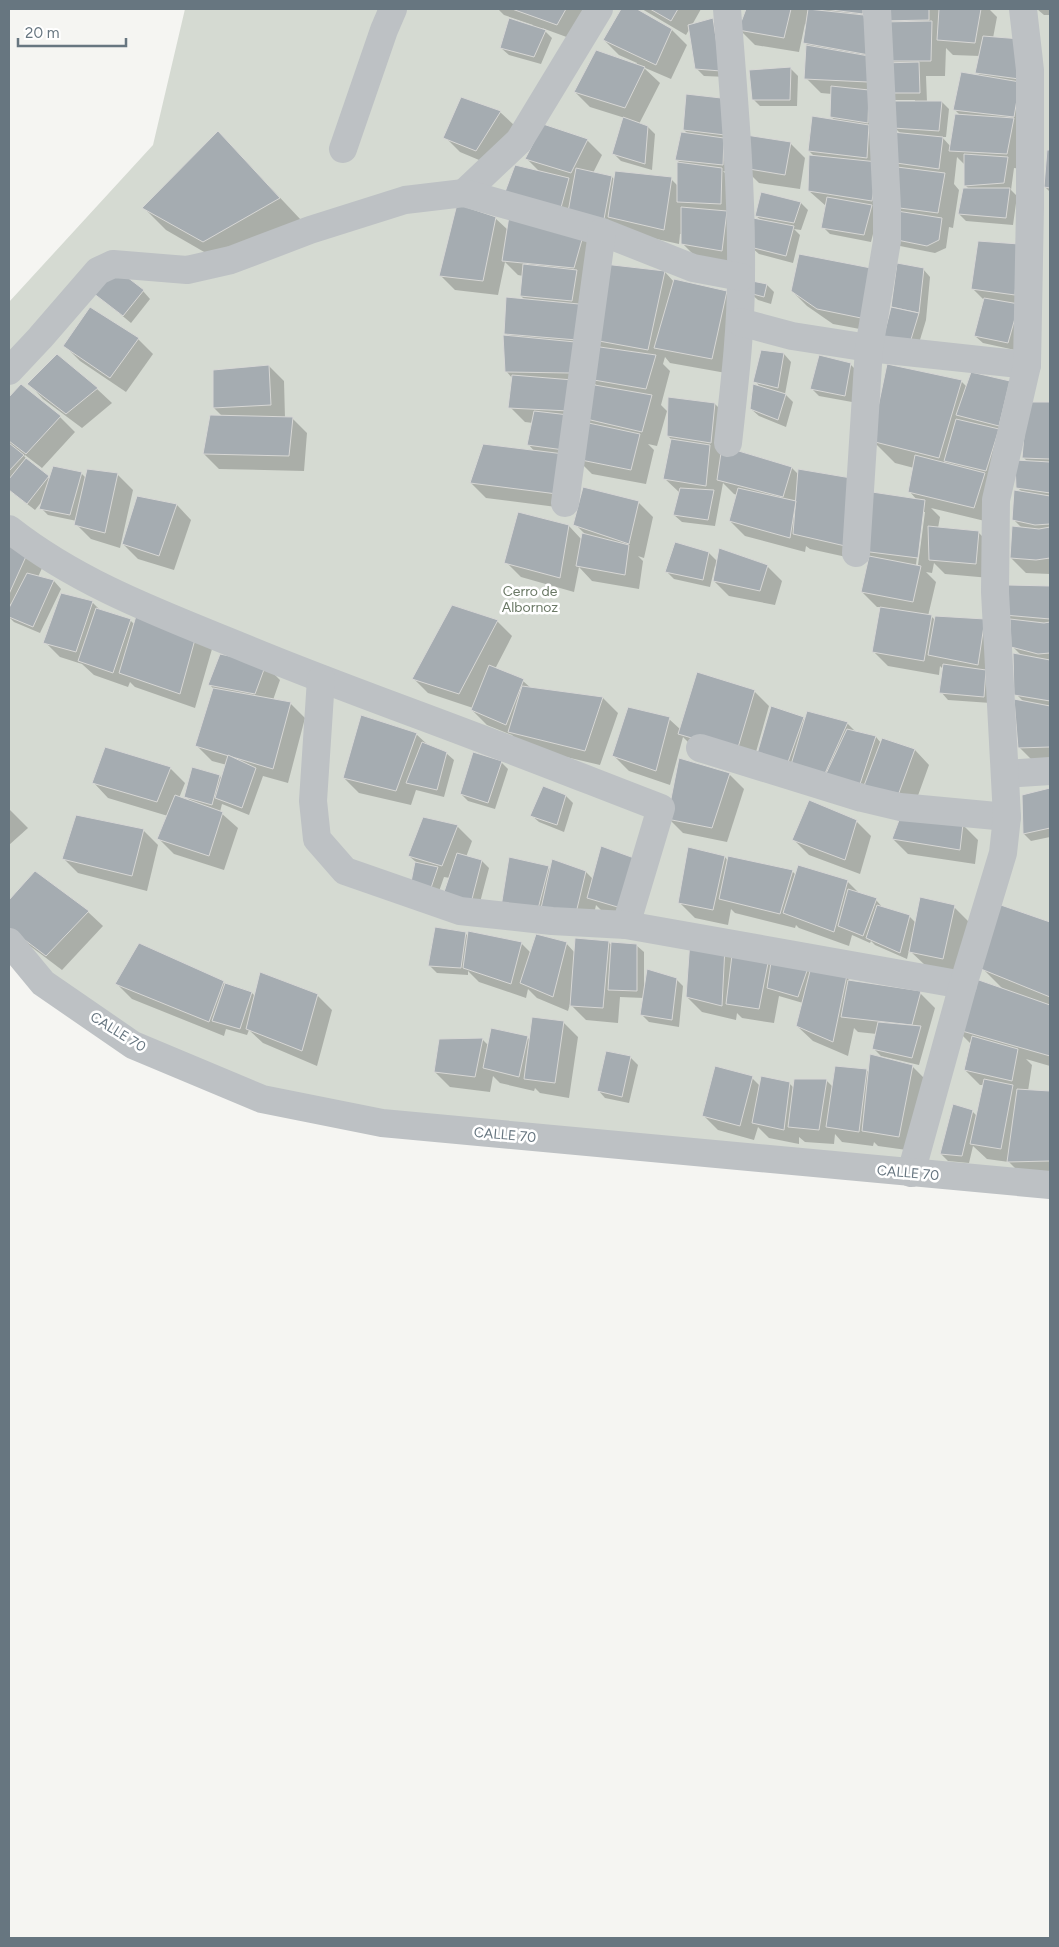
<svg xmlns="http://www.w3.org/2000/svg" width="1059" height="1947" font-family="Figtree,sans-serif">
  <rect width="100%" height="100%" fill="#f5f5f2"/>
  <polygon fill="#d5dad2" points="185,9 1050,9 1050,1189 367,1120 265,1089 136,1035 46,973 9,929 9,302 153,145"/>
  <g fill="#0003" fill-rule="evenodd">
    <polygon points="498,9 589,9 572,39 542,28 552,38 541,64 509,55 501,48 533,25 504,15"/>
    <polygon points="623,9 635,9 672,30 687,45 671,79 643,67 660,83 639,124 648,127 655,134 652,170 621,161 614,154 625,118 590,107 575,92 636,65 637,63 619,55 604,40"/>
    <polygon points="642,9 701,9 692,25 712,20 719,27 728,77 704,76 697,69 690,28 686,35"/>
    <path d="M 747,9 L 809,9 L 814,10 L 813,9 L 989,9 L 997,17 L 993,38 L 1020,40 L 1022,169 L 1014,168 L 1011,190 L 1017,196 L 1013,225 L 966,221 L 959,214 L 969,189 L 965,185 L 966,166 L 957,157 L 954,184 L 959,190 L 953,228 L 949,227 L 946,248 L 935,253 L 900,246 L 893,238 L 893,207 L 901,134 L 894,127 L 915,102 L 915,100 L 892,100 L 878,214 L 871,242 L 830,234 L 823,227 L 826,206 L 809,191 L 815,157 L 809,151 L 836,121 L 831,117 L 832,94 L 821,93 L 806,78 L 808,46 L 805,43 L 807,25 L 805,24 L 799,52 L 755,45 L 740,30 ZM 946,48 L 953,55 L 980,56 L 976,72 L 980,76 L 955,110 L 960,115 L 951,147 L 942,137 L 946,137 L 949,109 L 942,102 L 927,102 L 926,76 L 945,76 Z"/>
    <polygon points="1037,9 1050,9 1050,15 1044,15"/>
    <polygon points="791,69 798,76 797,106 760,106 753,99 750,71"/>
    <polygon points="729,101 729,172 723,171 737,185 737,266 697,258 682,243 682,234 680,234 679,244 625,232 574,229 540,172 527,159 587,140 602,155 593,173 612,177 615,180 671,179 678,186 681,164 676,159 688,134 684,130"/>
    <polygon points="500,112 515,126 491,165 460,152 445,137"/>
    <polygon points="790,143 805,158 800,189 759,183 744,168"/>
    <polygon points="1048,151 1050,151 1050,192 1045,187"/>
    <polygon points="240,155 301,220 225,264 166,230 144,208"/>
    <polygon points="801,203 808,210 801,230 794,229 800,235 793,263 759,254 751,247 762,221 756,216"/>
    <path d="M 495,218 L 508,230 L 582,237 L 597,252 L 605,265 L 665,272 L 674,282 L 727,293 L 742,308 L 726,373 L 670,363 L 665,357 L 663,364 L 670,371 L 661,405 L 667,411 L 657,446 L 648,444 L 654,450 L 646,484 L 592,474 L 577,459 L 572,509 L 486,498 L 471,483 L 535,452 L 529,445 L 533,423 L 525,422 L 510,407 L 513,379 L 506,371 L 509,337 L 506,333 L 525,300 L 521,296 L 523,276 L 518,275 L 505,262 L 498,295 L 455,290 L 440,275 ZM 589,378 L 598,387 L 584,388 Z"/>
    <polygon points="979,242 1030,309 1015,350 983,343 975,336 985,301 972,288"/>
    <polygon points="800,256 876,332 833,324 807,306 792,291"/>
    <polygon points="923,269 930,277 926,320 916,353 892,346"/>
    <polygon points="767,285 774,292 771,304 758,300 750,293"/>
    <polygon points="143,291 150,299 131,323 95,293"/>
    <polygon points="138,339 153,354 126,392 80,361 65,346"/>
    <polygon points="762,351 784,354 791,362 785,394 793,402 786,427 759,416 751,409 761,388 755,381"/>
    <polygon points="850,364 858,372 852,402 819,396 812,389"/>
    <polygon points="269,366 284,381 285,418 292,418 307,433 304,471 219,469 204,454 222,416 214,408"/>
    <path d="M 961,381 L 967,387 L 1010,382 L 989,522 L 931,508 L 940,517 L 938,528 L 978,532 L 993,547 L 990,578 L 945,574 L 934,563 L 932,573 L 926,572 L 936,582 L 928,616 L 931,616 L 936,621 L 984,621 L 991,703 L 948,700 L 941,692 L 943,669 L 940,666 L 939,675 L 888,666 L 873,651 L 881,607 L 877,607 L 862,592 L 869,562 L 810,549 L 806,546 L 805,552 L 745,536 L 730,521 L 737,495 L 734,494 L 723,483 L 715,526 L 682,522 L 674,515 L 680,493 L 664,478 L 672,440 L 668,436 L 715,404 L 730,419 L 726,449 L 792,468 L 799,475 L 873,496 L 918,501 L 909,491 L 914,468 L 895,463 L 873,441 ZM 922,512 L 925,512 L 918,565 L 916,565 Z"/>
    <polygon points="29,384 97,389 112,403 82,428 43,399"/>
    <polygon points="21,385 60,417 75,432 42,468 25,455 24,456 31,464 50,479 81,473 86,478 88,470 118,475 133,490 120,548 91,539 76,524 77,521 48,515 41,508 43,500 35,510 9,490 9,399"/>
    <polygon points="1028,403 1050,404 1050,574 1026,573 1011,558 1022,528 1013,519 1022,492 1017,487 1028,462 1023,457"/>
    <polygon points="638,502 653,517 644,558 638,556 643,561 639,589 592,581 579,567 574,592 521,577 506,562 569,526 582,540 584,533 575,524"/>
    <polygon points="177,505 191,520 174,570 138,559 123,544"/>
    <polygon points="676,543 709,553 718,562 767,566 782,581 775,605 729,596 714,581 717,566 715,566 710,587 674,579 667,572"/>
    <polygon points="9,544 42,568 38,577 54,581 61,589 40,633 14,622 9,617 9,611 12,605 9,603"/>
    <polygon points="1009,586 1050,587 1050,762 1034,762 1019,747 1024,702 1016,694 1022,656 1012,646 1011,620 1005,614"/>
    <polygon points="92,602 100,610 130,620 135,625 137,617 212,649 195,708 135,687 130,682 128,687 94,675 82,664 60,657 45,642"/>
    <polygon points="497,621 512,636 495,669 523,681 532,689 603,698 618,713 600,765 524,747 512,735 487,725 472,710 473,708 428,693 413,678"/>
    <polygon points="265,665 280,680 273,700 290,703 305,718 288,783 263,776 249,815 222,804 220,812 238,828 224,870 174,854 159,839 168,816 108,798 94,783 170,768 185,783 179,798 191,802 186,796 220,776 222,779 227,765 212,761 197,746 214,689 209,684"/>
    <polygon points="754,691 769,706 752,766 695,749 683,737 670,785 629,771 614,756 669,719 681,730"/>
    <polygon points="803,718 806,720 847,723 857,733 876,737 881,743 883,739 915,750 929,765 911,815 963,825 978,840 975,864 908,854 893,839 902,813 774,768"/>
    <polygon points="416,734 429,746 446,753 454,760 444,797 416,790 411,805 359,793 344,778"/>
    <polygon points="501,762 508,769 495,809 468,801 461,794"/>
    <polygon points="729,774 744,789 727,842 683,833 668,818"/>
    <polygon points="1050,789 1050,837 1031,841 1024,834 1024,796"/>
    <polygon points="566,796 573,803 564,832 539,822 531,815"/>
    <polygon points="9,809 28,828 9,845"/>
    <polygon points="856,821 871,836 860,874 809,855 794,840"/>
    <polygon points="457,826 472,841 466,857 482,861 489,868 478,910 450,878 444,877 437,897 416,862 409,856"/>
    <polygon points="143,830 158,845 147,891 78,873 63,858"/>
    <polygon points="725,857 728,861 792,871 796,875 847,881 861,895 876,900 883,908 910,917 916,923 954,907 969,922 958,973 926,966 909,950 907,959 875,945 871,941 870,943 852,935 849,946 799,928 796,925 795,928 735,913 731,909 728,925 695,918 680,903"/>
    <polygon points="553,861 586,872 635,922 603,912 596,905 591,928 503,906 548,867 551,870"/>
    <polygon points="36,872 88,912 103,926 62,970 9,930 9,902"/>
    <polygon points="996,905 1050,923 1050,1066 1026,1059 1032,1065 1028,1091 1050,1093 1050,1176 1024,1177 1009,1162 987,1159 973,1146 969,1163 948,1161 941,1154 972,1111 977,1116 984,1085 980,1085 965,1070 971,1044 956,1029 1004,990 982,968"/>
    <polygon points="465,933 469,937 521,943 531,953 566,943 575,953 609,942 610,944 636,945 644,952 644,988 676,979 683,986 679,1027 649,1022 641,1014 644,998 620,997 618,1023 586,1020 570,1004 568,1011 537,998 528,989 526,998 479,982 468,971 468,975 437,973 430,966"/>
    <polygon points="691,941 846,976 851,982 920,993 935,1008 919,1065 881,1056 873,1048 877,1034 858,1032 854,1028 848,1056 813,1041 797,1026 803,1003 779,996 774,1023 742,1018 737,1013 736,1020 702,1012 687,997"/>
    <polygon points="223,982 226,984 252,993 256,997 317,995 332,1010 317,1066 263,1043 249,1030 247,1035 226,1029 224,1036 132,999 117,984"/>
    <polygon points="563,1022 578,1037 569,1098 540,1093 535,1088 534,1091 500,1083 493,1076 490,1092 450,1087 435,1072 440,1040 483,1040 489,1046 527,1037 530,1040"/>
    <polygon points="631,1058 638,1065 629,1103 605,1098 598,1090"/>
    <polygon points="913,1067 928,1082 914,1151 878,1146 874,1142 873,1146 842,1142 835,1134 834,1144 805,1142 799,1137 799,1144 769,1138 758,1127 754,1140 718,1130 703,1115 752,1078 760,1086 789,1083 794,1088 826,1080 833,1087 866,1070 870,1073"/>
  </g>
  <g fill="#a5acb1" stroke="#d7d7d5">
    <polygon points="512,9 566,9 557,25"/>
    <polygon points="621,9 637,9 672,29 656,65 603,40"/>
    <polygon points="650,9 678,9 671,21"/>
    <polygon points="746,9 791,9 784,38 738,30"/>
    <polygon points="808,9 864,15 869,55 803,43"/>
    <polygon points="824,9 863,9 863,14"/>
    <polygon points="879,9 929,9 929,20 880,21"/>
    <polygon points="939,9 981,9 975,43 937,40"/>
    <polygon points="509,18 546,30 534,57 500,48"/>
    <polygon points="713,18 721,71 695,69 688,25"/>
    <polygon points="932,21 931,61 882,61 881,22"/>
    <polygon points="983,36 1021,39 1019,79 975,73"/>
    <polygon points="806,45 869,56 868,82 804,79"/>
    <polygon points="596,50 645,67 625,108 574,92"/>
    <polygon points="919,62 920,93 883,93 881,63"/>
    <polygon points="791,67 790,100 752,100 749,70"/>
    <polygon points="961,72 1020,82 1014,117 953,110"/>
    <polygon points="831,86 869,90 868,123 830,117"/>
    <polygon points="686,94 730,99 725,135 683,130"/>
    <polygon points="461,97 501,111 476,151 443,138"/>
    <polygon points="891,101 942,101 939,131 893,128"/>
    <polygon points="955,114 1014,118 1007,154 949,151"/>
    <polygon points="812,116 869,125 867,158 808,151"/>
    <polygon points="623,117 648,126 645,164 612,154"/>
    <polygon points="543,124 588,139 571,173 525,159"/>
    <polygon points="218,131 280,198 203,242 142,208"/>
    <polygon points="681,132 724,138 723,165 675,160"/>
    <polygon points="892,132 943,137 939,169 889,162"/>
    <polygon points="746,135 791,142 785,175 743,168"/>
    <polygon points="1047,150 1050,150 1050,188 1044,187"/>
    <polygon points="964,154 1008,157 1004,183 964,186"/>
    <polygon points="809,155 878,162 872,201 808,191"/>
    <polygon points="677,162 722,168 721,204 677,202"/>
    <polygon points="515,165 569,178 559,215 502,200"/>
    <polygon points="897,167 945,173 938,213 892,207"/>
    <polygon points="576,168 612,176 604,219 568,212"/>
    <polygon points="615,171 672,177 664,230 608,217"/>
    <polygon points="963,188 1010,188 1006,218 958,214"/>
    <polygon points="761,192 801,202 794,223 755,216"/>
    <polygon points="827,197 872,205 864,235 821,228"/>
    <polygon points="457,204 496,217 483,281 439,276"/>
    <polygon points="681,207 727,211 722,251 681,244"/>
    <polygon points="897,211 942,218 939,240 927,246 892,239"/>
    <polygon points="509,216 583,236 574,268 502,261"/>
    <polygon points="753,218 794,226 786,256 750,247"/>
    <polygon points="978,241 1019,244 1015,295 971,289"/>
    <polygon points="799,254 871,268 861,318 817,309 791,291"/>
    <polygon points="897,263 924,268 919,313 891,307"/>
    <polygon points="523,264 577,270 572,301 520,296"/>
    <polygon points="604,264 665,271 648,350 588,339"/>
    <polygon points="114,267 144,290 123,316 93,293"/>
    <polygon points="674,279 727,291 712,359 654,348"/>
    <polygon points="752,281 767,284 764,297 749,293"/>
    <polygon points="506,297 579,304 577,340 504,334"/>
    <polygon points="984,298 1019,304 1008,343 974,336"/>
    <polygon points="90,307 139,338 110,378 63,346"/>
    <polygon points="891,307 919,313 909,346 883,339"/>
    <polygon points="503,335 575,342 570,373 505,372"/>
    <polygon points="593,346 656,355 646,389 588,379"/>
    <polygon points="761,350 784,353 778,388 753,382"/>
    <polygon points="57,354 98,388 66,414 27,384"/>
    <polygon points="819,355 851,363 845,396 810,389"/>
    <polygon points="887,364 962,380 939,458 871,441"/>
    <polygon points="269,365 271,405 213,408 213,370"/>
    <polygon points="971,372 1010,381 999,426 956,415"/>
    <polygon points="512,375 573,380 569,411 508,408"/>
    <polygon points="21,384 61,416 26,454 9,441 9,397"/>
    <polygon points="589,384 652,395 642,432 582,418"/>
    <polygon points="753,384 786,394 778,420 750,409"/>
    <polygon points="668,397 715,403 711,443 667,436"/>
    <polygon points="1027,402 1050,402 1050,459 1022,458"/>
    <polygon points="534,411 569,415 564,450 527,445"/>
    <polygon points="210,415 293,417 289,456 203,454"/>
    <polygon points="956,419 999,429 986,471 944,461"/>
    <polygon points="584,422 640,434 631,470 576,459"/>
    <polygon points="671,439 710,445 706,486 663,479"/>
    <polygon points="9,443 24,455 9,471"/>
    <polygon points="483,444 564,454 557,494 470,483"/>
    <polygon points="722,446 792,467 783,497 717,480"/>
    <polygon points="915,455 985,473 974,508 908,492"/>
    <polygon points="26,458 49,476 27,504 9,490 9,479"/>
    <polygon points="1015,460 1050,462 1050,493 1016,488"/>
    <polygon points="53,466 82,472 70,515 39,509"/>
    <polygon points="87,469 118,473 105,533 74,525"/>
    <polygon points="798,469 857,479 854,548 793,534"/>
    <polygon points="583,487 639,501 629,544 573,525"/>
    <polygon points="680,488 714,490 708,520 673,515"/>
    <polygon points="738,488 796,501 790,538 729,521"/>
    <polygon points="1014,490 1050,496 1050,524 1035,525 1012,520"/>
    <polygon points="872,492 925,500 918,558 862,551"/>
    <polygon points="137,496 177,504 159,556 122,544"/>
    <polygon points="518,512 569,525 560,578 504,563"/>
    <polygon points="928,526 979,531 976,564 929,560"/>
    <polygon points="1012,526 1039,529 1050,527 1050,558 1036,560 1010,558"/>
    <polygon points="582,533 629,545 625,575 576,566"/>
    <polygon points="9,542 28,552 9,594"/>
    <polygon points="675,542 709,552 703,580 665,572"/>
    <polygon points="719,548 768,565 760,591 713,581"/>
    <polygon points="869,556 921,566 913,602 861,592"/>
    <polygon points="27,573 54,580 33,627 9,617 9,608"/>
    <polygon points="1008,585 1050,586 1050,619 1004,615"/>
    <polygon points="61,593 93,601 76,652 43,643"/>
    <polygon points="452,605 498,620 459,694 412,679"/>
    <polygon points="880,607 932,615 924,661 872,652"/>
    <polygon points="96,608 131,619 113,673 78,661"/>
    <polygon points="136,616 197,632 180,694 119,673"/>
    <polygon points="935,616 985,619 978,665 928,655"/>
    <polygon points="1010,619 1044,623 1050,622 1050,653 1038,654 1011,647"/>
    <polygon points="1013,653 1050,660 1050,701 1014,695"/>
    <polygon points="220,654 266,664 255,694 208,685"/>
    <polygon points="943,664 986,670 984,697 939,693"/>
    <polygon points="489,665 524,679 506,725 471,710"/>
    <polygon points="697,672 755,690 737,751 678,734"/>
    <polygon points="522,686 603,697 585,751 508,732"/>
    <polygon points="213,688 291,702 273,769 195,746"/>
    <polygon points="1014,699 1050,706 1050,747 1018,748"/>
    <polygon points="771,706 804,717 787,765 757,754"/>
    <polygon points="628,707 670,717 656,771 612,756"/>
    <polygon points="807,711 848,722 823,778 790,768"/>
    <polygon points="361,715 417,733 396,791 343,778"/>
    <polygon points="847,729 876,736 857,793 823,780"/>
    <polygon points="882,738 915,749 896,801 862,791"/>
    <polygon points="422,742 447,752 437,790 406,783"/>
    <polygon points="105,747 171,767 157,802 92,783"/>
    <polygon points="473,752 502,761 488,803 460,794"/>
    <polygon points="228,755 256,768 242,808 215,798"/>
    <polygon points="679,758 730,773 712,828 667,819"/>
    <polygon points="192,767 220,775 212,805 184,797"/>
    <polygon points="543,786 566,795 557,825 530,816"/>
    <polygon points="1050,788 1050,828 1023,834 1022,795"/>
    <polygon points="175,795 223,812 209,856 157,839"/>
    <polygon points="809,800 857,820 845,860 792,840"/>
    <polygon points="902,812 963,824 960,850 892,839"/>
    <polygon points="76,815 144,829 132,876 62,859"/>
    <polygon points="423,817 458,825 442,866 408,856"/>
    <polygon points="601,846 634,858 621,908 587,898"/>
    <polygon points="688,847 725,856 713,910 678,903"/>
    <polygon points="457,853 482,860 471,903 441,901"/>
    <polygon points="728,856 793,870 780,914 719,899"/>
    <polygon points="509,857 549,866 538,909 501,907"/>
    <polygon points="552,859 586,871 576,913 541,908"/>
    <polygon points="415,862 438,867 430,891 410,887"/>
    <polygon points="798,865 848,880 834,932 783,913"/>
    <polygon points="35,871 89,911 46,956 9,928 9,900"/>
    <polygon points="848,889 877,898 863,936 838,926"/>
    <polygon points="920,897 955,905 943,959 909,952"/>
    <polygon points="995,903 1050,922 1050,997 981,969"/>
    <polygon points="877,905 910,915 900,953 866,938"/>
    <polygon points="435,927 466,932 461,968 428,966"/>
    <polygon points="468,931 522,942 511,984 463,968"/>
    <polygon points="536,934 567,942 553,997 520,983"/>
    <polygon points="575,938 609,941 603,1008 570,1006"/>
    <polygon points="690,940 725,946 722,1006 686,997"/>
    <polygon points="611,942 637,944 637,991 608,990"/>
    <polygon points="139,943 224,981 209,1022 115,984"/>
    <polygon points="732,955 769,958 759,1009 726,1004"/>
    <polygon points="772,956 810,962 798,997 767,988"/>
    <polygon points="811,967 847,975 833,1042 796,1026"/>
    <polygon points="647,969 677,978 672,1020 640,1015"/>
    <polygon points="260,972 318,994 302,1051 246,1029"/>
    <polygon points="976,979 1050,1005 1050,1056 955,1029"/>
    <polygon points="848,980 921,991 912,1025 841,1017"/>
    <polygon points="225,983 252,992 240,1029 212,1021"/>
    <polygon points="532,1017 564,1021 555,1083 524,1079"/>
    <polygon points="878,1022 921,1026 912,1058 872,1049"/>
    <polygon points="491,1028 528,1036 519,1077 483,1068"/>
    <polygon points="972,1036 1018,1049 1012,1081 964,1070"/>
    <polygon points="483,1038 475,1077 434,1072 439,1039"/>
    <polygon points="606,1051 631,1056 622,1097 597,1091"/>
    <polygon points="870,1054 913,1065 899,1137 862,1131"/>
    <polygon points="715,1066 753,1076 740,1126 702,1116"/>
    <polygon points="835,1066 867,1069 859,1132 826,1127"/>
    <polygon points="761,1076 790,1082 784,1130 752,1123"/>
    <polygon points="794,1079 827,1079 819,1130 788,1127"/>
    <polygon points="984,1079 1013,1085 1001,1149 970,1144"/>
    <polygon points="1017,1089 1050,1091 1050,1161 1007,1162"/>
    <polygon points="953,1104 973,1110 962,1156 940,1154"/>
  </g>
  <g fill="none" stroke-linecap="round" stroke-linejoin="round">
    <g stroke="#bdc1c4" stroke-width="28">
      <path d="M 727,9 C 734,98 742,187 741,277 C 741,332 734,388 728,443"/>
      <polyline points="343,149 384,30 393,9"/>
      <polyline points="464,193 519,141 599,9"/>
      <polyline points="740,322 792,336 869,348 1027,365"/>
      <polyline points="9,371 40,338 98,271 113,264 187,270 231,260 310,230 405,200 464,193 602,232 693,268 741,277"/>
      <polyline points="565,503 602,232"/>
      <path d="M 9,529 C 80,585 164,615 247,649 C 329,683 412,712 495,744 C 551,765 606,787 661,808 L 626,925"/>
      <polyline points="856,553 869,348 887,241 887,208 877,9"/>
      <polyline points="321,679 313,801 317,839 345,871 460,911 552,921 626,925 963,985"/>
      <polyline points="700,748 862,798 900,807 1007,817"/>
      <polyline points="1005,774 1050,771"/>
      <polyline points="911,1173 963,985 1003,853 1007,817 995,592 996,500 1027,365 1030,207 1030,70 1023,9"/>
    </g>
    <polyline stroke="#bdc1c4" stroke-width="28" points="9,942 43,983 133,1045 262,1099 382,1123 1050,1185"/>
  </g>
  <g text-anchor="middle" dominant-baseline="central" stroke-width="5" stroke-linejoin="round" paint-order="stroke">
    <g font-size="14" fill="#6a7865" stroke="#fff">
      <text x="530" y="591">Cerro de<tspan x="530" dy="16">Albornoz</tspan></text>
    </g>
    <g font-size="14" fill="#677680" stroke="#fff">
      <text transform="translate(118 1032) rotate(32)">CALLE 70</text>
      <text transform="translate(505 1135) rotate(5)">CALLE 70</text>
      <text transform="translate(908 1173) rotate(5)">CALLE 70</text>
    </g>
  </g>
  <rect width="1059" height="1947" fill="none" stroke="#677680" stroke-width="20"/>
  <path d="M18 38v8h108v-8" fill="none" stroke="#677680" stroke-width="2.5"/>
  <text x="25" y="38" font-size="15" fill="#677680" stroke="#ffffff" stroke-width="4" paint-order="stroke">20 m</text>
</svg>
